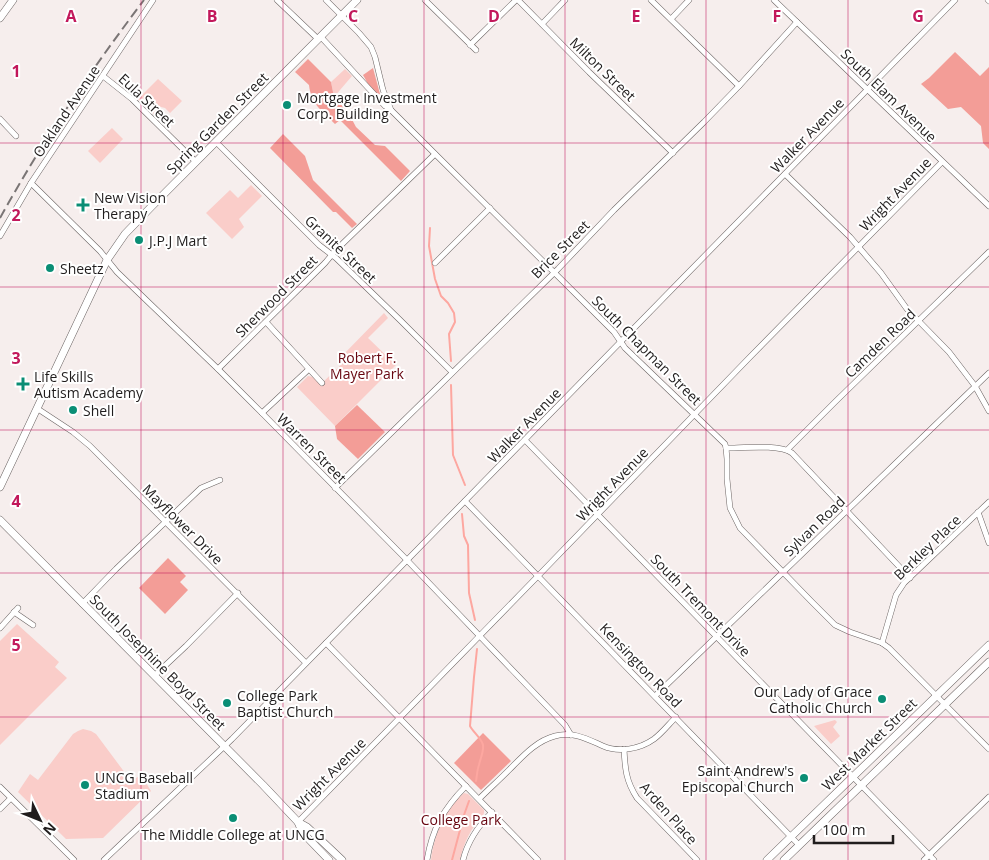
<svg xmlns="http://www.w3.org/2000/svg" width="989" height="860" font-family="'Open Sans',sans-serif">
  <rect width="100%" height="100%" fill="#f6eeed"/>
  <g fill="#facdc9">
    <polygon points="345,69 352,76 334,97 331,82"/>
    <polygon points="158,79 182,101 170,113 165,108 161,107 154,114 138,99"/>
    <polygon points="112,128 123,139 100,163 88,151"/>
    <polygon points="251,185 262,196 239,219 244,227 232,239 206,213 230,190 238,198"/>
    <polygon points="384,313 388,318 368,338 396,365 335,426 297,387 308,376 313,377 321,384 346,360 342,356"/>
    <polygon points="17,624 59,662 55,667 67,678 0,745 0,641"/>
    <polygon points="835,720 837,722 833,727 840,736 831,744 814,726"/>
    <polygon points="83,729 91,731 96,734 131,781 141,775 151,791 103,838 66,839 18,792 30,774 38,780 73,734 78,731"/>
    <path d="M 464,793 L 468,794 L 484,810 L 484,813 L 483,815 C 471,828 464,842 460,860 L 431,860 C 434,836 444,809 464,793 Z"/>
  </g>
  <g fill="#f39d97">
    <polygon points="955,52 980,76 989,67 989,149 983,143 981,126 961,107 948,109 921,84 929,78"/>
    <path d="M 308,59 L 331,82 L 334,97 L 348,112 L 356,127 L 375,145 L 385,146 L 410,171 L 401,181 L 340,120 L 335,124 C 323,112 311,104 309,85 L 295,72 Z"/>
    <polygon points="373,68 380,94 378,95 368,84 363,75"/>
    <polygon points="283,134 305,156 313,180 357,224 352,228 336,212 333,212 270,148"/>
    <polygon points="357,405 385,432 358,459 337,439 335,426"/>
    <polygon points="168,558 186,576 180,582 188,590 165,614 139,588"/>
    <polygon points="483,733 511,761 481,790 454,763"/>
  </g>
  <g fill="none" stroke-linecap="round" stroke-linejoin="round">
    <g stroke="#fda7a0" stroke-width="2">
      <polyline points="430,228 429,246 435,279 441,296 448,303 454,313 455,322 449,334 451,361"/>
      <polyline points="451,385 453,455 465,485"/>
      <polyline points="462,514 464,536 468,545 469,593 475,620"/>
      <path d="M 476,781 C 477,776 477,770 479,765 C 480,759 484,752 483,745 C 482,739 473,732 470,726 L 474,677 L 477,649"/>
      <polyline points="452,860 464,815 469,801"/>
    </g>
    <g stroke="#6b6463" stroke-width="6">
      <g id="minor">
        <polyline points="277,0 318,39"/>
        <polyline points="326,0 359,33 371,47 375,57 383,90 391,110 614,332 625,348 725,444 726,448 727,459 727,479 730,508 740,528 812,602 835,625 850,632 882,643 889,648 989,749"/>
        <polyline points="425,0 476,50"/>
        <polyline points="518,0 589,72 673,153"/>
        <polyline points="651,0 739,86"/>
        <polyline points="774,0 989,206"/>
        <polyline points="988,0 989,1"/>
        <polyline points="671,19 689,0"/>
        <polyline points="542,24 565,0"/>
        <polyline points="321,37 385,106 391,110"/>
        <polyline points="470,45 516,0"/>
        <polyline points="103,76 132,99 196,162"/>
        <polyline points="0,119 16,136"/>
        <polyline points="216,142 319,245 336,258 400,320 452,372"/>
        <polyline points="785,174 850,237 881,273 907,309 949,352 975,386 989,411"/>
        <polyline points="31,183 100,251 117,272 218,369 262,413 404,557 565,725 571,735"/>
        <polyline points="0,236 31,183 153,0"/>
        <polyline points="435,263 490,208"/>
        <polyline points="266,322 322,383"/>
        <polyline points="218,369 325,263 335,251 435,154"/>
        <polyline points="38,409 73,432 90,446 306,663"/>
        <polyline points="262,413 309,369"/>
        <polyline points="525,440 934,860"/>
        <path d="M 726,448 C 742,448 780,444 792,453 L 910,578"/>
        <polyline points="787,450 835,402 989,252"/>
        <polyline points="335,488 558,269 614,210 704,122 739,86 797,22"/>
        <polyline points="465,501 799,845"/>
        <polyline points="978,512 989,543"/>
        <polyline points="82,604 116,569 201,488 220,480"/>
        <polyline points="14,612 33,625"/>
        <polyline points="0,628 18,608"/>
        <polyline points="326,643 538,860"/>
        <polyline points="882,643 896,595 904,583 989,502"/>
        <polyline points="154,676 186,646 238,593"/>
        <polyline points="655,696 989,373"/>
        <path d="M 624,749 C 625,769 626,781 637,798 L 697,860"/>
        <polyline points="0,787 74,860"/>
        <path d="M 479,799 C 489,789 499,780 509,770 C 523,756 536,741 555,736 C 573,731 587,739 603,746 C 619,753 640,749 654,739 C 662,733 669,724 676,717"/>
        <polyline points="0,809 11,798"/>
        <polyline points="298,822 538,576 749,358 942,162"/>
        <polyline points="104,860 232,739 955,0"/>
        <path d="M 427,860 C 432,829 444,808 466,786"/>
        <path d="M 463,860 C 468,840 478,826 492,812"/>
        <polyline points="924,860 989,797"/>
      </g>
    </g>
    <g stroke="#6b6463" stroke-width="8">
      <g id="major">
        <polyline points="0,18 13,0"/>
        <polyline points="0,487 107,260 125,234 151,207 357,0"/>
        <polyline points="0,520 263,785 298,822 307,827 342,860"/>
        <polyline points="298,822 302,832 329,860"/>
        <polyline points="767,860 989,645"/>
        <polyline points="784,860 989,662"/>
      </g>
    </g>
    <use href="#minor" stroke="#fff" stroke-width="5"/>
    <use href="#major" stroke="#fff" stroke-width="7"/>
    <path stroke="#7a7575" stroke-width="2" stroke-dasharray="10 5" stroke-linecap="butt" d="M 0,218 C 42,142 91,70 144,0"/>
  </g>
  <path fill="none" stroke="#c2185b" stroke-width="1" stroke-opacity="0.55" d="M 141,0 L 141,860M 283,0 L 283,860M 424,0 L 424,860M 565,0 L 565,860M 706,0 L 706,860M 848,0 L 848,860M 0,143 L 989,143M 0,287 L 989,287M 0,430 L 989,430M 0,573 L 989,573M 0,717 L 989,717"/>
  <g fill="#0a8e75" stroke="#fff" stroke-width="2">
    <circle cx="287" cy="105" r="5"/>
    <path d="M80.5 197.5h5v5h5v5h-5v5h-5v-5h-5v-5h5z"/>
    <circle cx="139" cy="240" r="5"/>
    <circle cx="50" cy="268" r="5"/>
    <path d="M20.5 376.5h5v5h5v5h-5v5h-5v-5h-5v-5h5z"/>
    <circle cx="73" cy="410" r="5"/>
    <circle cx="882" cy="699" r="5"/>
    <circle cx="227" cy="703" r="5"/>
    <circle cx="804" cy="778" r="5"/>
    <circle cx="85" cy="785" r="5"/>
    <circle cx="233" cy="818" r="5"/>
  </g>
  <g text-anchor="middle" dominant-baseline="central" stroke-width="4" stroke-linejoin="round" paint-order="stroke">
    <g font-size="14" fill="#201d1d" stroke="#fff">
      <text transform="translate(603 69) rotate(44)">Milton Street</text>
      <text transform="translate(889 95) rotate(44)">South Elam Avenue</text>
      <text transform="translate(147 100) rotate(43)">Eula Street</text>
      <text transform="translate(66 111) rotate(-56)">Oakland Avenue</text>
      <text transform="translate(217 123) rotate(-45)">Spring Garden Street</text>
      <text transform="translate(807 135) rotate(-46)">Walker Avenue</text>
      <text transform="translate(895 194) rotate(-46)">Wright Avenue</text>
      <text transform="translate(341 249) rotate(43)">Granite Street</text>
      <text transform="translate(560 249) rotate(-45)">Brice Street</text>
      <text transform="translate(276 296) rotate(-45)">Sherwood Street</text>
      <text transform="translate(880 343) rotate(-44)">Camden Road</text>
      <text transform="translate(647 350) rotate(45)">South Chapman Street</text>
      <text transform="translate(524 425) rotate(-46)">Walker Avenue</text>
      <text transform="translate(312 448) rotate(45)">Warren Street</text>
      <text transform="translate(612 484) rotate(-46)">Wright Avenue</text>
      <text transform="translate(183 524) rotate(45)">Mayflower Drive</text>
      <text transform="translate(814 526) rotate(-44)">Sylvan Road</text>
      <text transform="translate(927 547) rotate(-44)">Berkley Place</text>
      <text transform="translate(701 605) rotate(46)">South Tremont Drive</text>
      <text transform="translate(158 662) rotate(45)">South Josephine Boyd Street</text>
      <text transform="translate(641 665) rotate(46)">Kensington Road</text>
      <text transform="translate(869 744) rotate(-44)">West Market Street</text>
      <text transform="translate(329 774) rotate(-45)">Wright Avenue</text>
      <text transform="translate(669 813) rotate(48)">Arden Place</text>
    </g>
    <g font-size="14" fill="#201d1d" stroke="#fff" text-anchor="start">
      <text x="297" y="97">Mortgage Investment<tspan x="297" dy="16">Corp. Building</tspan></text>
      <text x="94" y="197">New Vision<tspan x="94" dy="16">Therapy</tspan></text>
      <text x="149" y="240">J.P.J Mart</text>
      <text x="60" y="268">Sheetz</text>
      <text x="34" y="376">Life Skills<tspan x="34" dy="16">Autism Academy</tspan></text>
      <text x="83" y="410">Shell</text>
      <text x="872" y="691" text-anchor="end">Our Lady of Grace<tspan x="872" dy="16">Catholic Church</tspan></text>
      <text x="237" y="695">College Park<tspan x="237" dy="16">Baptist Church</tspan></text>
      <text x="794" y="770" text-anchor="end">Saint Andrew's<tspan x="794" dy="16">Episcopal Church</tspan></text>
      <text x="95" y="777">UNCG Baseball<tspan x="95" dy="16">Stadium</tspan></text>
      <text x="233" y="834" text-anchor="middle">The Middle College at UNCG</text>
    </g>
    <g font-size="14" fill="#67050f" stroke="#fff">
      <text x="367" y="357">Robert F.<tspan x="367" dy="16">Mayer Park</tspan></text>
      <text x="461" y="819">College Park</text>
    </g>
  </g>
  <g font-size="16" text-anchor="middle" font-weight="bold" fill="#c2185b" stroke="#fff" stroke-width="4" stroke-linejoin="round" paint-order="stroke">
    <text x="71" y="22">A</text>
    <text x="212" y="22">B</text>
    <text x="353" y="22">C</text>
    <text x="494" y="22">D</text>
    <text x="636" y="22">E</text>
    <text x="777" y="22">F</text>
    <text x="918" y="22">G</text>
    <text x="16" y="77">1</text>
    <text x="16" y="221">2</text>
    <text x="16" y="364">3</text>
    <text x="16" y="507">4</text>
    <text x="16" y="651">5</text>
  </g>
  <g transform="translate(40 820) rotate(133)" stroke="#ffffff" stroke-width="4" paint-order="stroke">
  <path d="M0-4L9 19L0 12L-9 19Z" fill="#201d1d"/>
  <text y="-8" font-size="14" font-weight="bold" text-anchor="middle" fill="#201d1d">N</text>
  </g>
  <path d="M814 835v8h79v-8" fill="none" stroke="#201d1d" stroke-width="2.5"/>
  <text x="822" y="835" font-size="15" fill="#201d1d" stroke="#ffffff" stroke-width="4" paint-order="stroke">100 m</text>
</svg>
